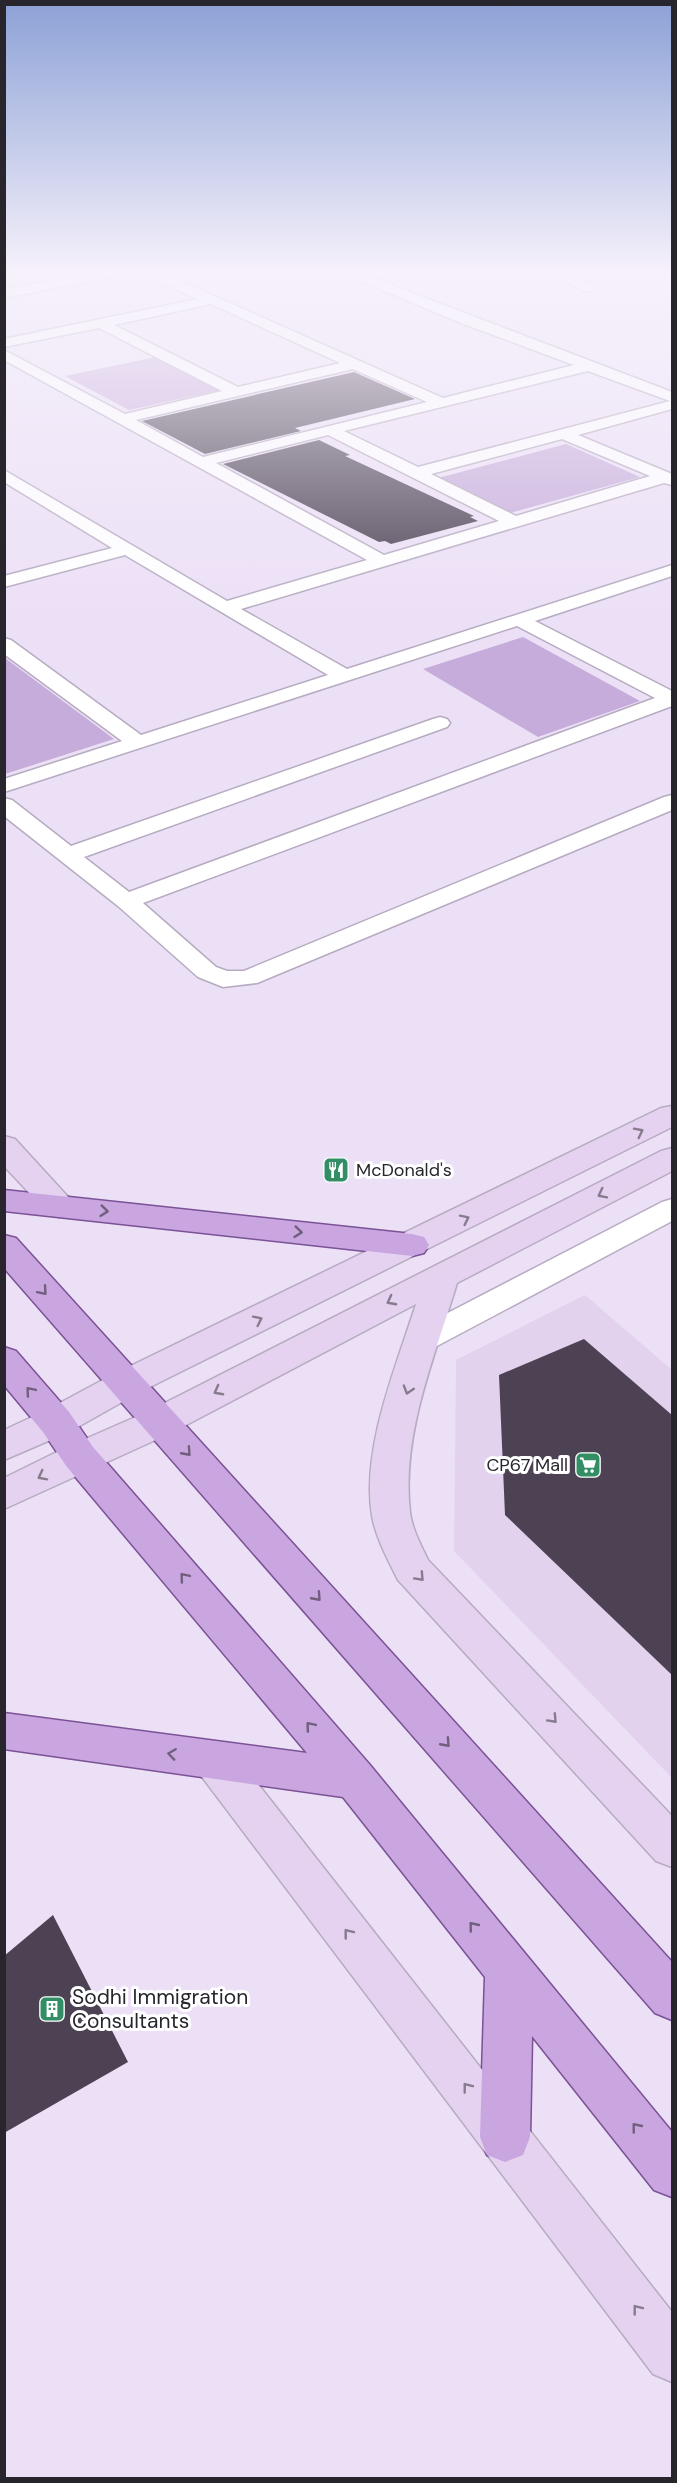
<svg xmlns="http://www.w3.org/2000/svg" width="677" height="2483" font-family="'DM Sans',sans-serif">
  <rect width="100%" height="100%" fill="#ece0f6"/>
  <polygon fill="#e2d2ee" points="585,1295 672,1370 672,1778 454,1551 456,1360"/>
  <g fill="#c6acda">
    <polygon points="156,357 221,390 129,410 65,376"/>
    <polygon points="566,444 640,477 510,513 438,478"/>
    <polygon points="523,637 640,701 538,737 423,669"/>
    <polygon points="4,658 5,658 114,739 5,774"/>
  </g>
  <g fill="#4c4253">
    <polygon points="354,372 415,399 295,428 301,431 205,454 142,421"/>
    <polygon points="319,440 350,455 345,456 474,516 470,517 478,521 391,544 385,541 379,542 223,464"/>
    <polygon points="584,1339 672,1415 672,1675 505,1515 499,1375"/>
    <polygon points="53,1915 128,2062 4,2133 4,1956"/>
  </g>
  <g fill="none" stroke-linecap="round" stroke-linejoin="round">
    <g stroke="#b6abc0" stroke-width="3">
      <g id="street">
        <path d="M 118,268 L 151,268 L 443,398 L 574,365 L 461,323 L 330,268 L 348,268 L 360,273 L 384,268 L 409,268 L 407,271 L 373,278 L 672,392 L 672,409 L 578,435 L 672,474 L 672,485 L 664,483 L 241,609 L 347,669 L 672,565 L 672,576 L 535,621 L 672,691 L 672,706 L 143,903 L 216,967 L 227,971 L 244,971 L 664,797 L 672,795 L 672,810 L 257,983 L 223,987 L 198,977 L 118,906 L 4,816 L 4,798 L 12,800 L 71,846 L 433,719 L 440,717 L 447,719 L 450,723 L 447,727 L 84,857 L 129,892 L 655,698 L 517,626 L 4,792 L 4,779 L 122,741 L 4,654 L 4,638 L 11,640 L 141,735 L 328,675 L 125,555 L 4,587 L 4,576 L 112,548 L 4,482 L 4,470 L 227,601 L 367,560 L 4,360 L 4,350 L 125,414 L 222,391 L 99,328 L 4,347 L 4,339 L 198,299 L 138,272 L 4,298 L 4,290 ZM 211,304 L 340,363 L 238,387 L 114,325 ZM 353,369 L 427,402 L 203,457 L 136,420 ZM 588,371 L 670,401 L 418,467 L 344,431 ZM 328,435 L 499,521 L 384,555 L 216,463 ZM 562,439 L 650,476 L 516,516 L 431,474 Z"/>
        <polygon points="541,268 557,268 595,288 594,291 584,291"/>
        <polygon points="672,1199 672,1221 435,1347 424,1350 413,1347 408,1339 413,1331 662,1202"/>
      </g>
    </g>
    <g stroke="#b6abc0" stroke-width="3">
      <g id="secondary">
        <polygon points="672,1106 672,1127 138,1393 69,1432 4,1460 4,1430 43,1412 112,1375 661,1108"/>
        <polygon points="4,1136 15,1139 70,1199 75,1206 70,1213 59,1217 48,1213 4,1166"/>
        <path d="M 672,1148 L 672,1171 L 457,1283 C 435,1356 401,1435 410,1512 C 412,1529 421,1545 428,1560 L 672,1816 L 672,1867 L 656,1861 L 398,1580 C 388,1560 376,1538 372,1516 C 361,1449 396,1367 416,1304 L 173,1432 L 4,1509 L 4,1478 L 67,1447 L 147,1412 L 661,1151 Z"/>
        <polygon points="214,1741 229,1747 672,2312 672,2382 653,2374 199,1773 192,1760 199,1747"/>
      </g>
    </g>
    <g stroke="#7a5295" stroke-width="3">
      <g id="primary">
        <polygon points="4,1190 412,1234 424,1237 429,1245 424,1253 412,1256 4,1211"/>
        <polygon points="4,1235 16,1238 672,1962 672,2020 655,2013 4,1268"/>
        <polygon points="4,1347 16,1351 69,1412 93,1447 370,1765 672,2132 672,2197 654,2190 532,2036 530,2137 523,2155 505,2162 487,2155 480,2137 485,1977 343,1797 4,1749 4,1713 307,1753 67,1467 43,1432 4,1385"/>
      </g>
    </g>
    <use href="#street" fill="#fff" fill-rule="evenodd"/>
    <use href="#secondary" fill="#e4d2f0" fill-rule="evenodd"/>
    <use href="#primary" fill="#caa6e1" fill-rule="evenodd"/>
  </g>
  <defs><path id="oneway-chevron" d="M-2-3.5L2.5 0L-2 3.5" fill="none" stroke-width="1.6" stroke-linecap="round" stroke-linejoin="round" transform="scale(1.5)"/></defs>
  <g stroke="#867c8e">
    <use href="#oneway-chevron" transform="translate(639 1132) rotate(-27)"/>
    <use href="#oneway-chevron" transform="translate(602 1194) rotate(153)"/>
    <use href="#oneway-chevron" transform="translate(465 1219) rotate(-26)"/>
    <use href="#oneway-chevron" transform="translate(391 1301) rotate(152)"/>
    <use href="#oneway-chevron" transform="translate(258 1320) rotate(-26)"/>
    <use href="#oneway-chevron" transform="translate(408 1390) rotate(107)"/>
    <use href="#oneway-chevron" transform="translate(218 1391) rotate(152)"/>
    <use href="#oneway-chevron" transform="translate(42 1476) rotate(153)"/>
    <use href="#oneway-chevron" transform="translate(420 1577) rotate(47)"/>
    <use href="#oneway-chevron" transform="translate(553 1719) rotate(47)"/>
    <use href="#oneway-chevron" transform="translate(348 1933) rotate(-128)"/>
    <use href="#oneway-chevron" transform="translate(467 2087) rotate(-128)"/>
    <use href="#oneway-chevron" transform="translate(637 2309) rotate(-128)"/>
  </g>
  <g stroke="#715f7e">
    <use href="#oneway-chevron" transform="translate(104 1211) rotate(6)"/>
    <use href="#oneway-chevron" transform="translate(298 1232) rotate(6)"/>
    <use href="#oneway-chevron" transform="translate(43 1291) rotate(49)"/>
    <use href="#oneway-chevron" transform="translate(30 1391) rotate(-130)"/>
    <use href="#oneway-chevron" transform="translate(187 1452) rotate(48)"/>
    <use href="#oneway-chevron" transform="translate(184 1577) rotate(-130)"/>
    <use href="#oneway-chevron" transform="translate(317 1597) rotate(48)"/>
    <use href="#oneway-chevron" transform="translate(310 1726) rotate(-130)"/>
    <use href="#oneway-chevron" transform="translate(446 1743) rotate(48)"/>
    <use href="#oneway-chevron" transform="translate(172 1754) rotate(-172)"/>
    <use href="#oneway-chevron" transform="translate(473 1926) rotate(-129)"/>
    <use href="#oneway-chevron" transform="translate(636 2127) rotate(-129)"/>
  </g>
  <linearGradient id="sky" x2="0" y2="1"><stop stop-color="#8ca1d6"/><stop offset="0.44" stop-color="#f6f1fb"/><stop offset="1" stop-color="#f6f1fb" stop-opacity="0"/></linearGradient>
  <rect width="677" height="616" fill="url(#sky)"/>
  <defs>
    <g id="restaurant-square" transform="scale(1.35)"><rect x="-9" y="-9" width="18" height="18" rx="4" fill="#338e65" stroke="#fff"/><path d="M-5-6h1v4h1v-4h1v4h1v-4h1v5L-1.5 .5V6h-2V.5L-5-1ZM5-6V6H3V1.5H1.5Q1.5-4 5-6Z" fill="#fff"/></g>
    <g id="supermarket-square" transform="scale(1.35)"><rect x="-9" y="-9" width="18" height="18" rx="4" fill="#338e65" stroke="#fff"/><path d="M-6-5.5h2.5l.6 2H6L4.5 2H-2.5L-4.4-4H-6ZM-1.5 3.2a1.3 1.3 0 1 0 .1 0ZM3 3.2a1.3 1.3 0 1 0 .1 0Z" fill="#fff"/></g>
    <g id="building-square" transform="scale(1.35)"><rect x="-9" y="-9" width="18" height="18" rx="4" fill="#338e65" stroke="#fff"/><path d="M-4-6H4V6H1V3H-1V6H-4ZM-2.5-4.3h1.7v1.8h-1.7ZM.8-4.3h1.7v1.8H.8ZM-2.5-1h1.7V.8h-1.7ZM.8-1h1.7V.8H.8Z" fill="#fff"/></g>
  </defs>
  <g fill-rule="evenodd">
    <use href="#restaurant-square" x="336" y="1170"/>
    <use href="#supermarket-square" x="588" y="1465"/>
    <use href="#building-square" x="52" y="2009"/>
  </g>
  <g text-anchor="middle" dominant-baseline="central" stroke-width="6" stroke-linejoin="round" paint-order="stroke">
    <g font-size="18" fill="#29252d" stroke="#fff" text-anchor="start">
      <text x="356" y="1170">McDonald's</text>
      <text x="568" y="1465" text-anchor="end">CP67 Mall</text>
    </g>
    <g font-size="21" fill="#29252d" stroke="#fff" text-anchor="start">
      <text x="72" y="1997">Sodhi Immigration<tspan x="72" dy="24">Consultants</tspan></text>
    </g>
  </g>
  <rect width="677" height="2483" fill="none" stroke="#29252d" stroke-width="12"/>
</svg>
